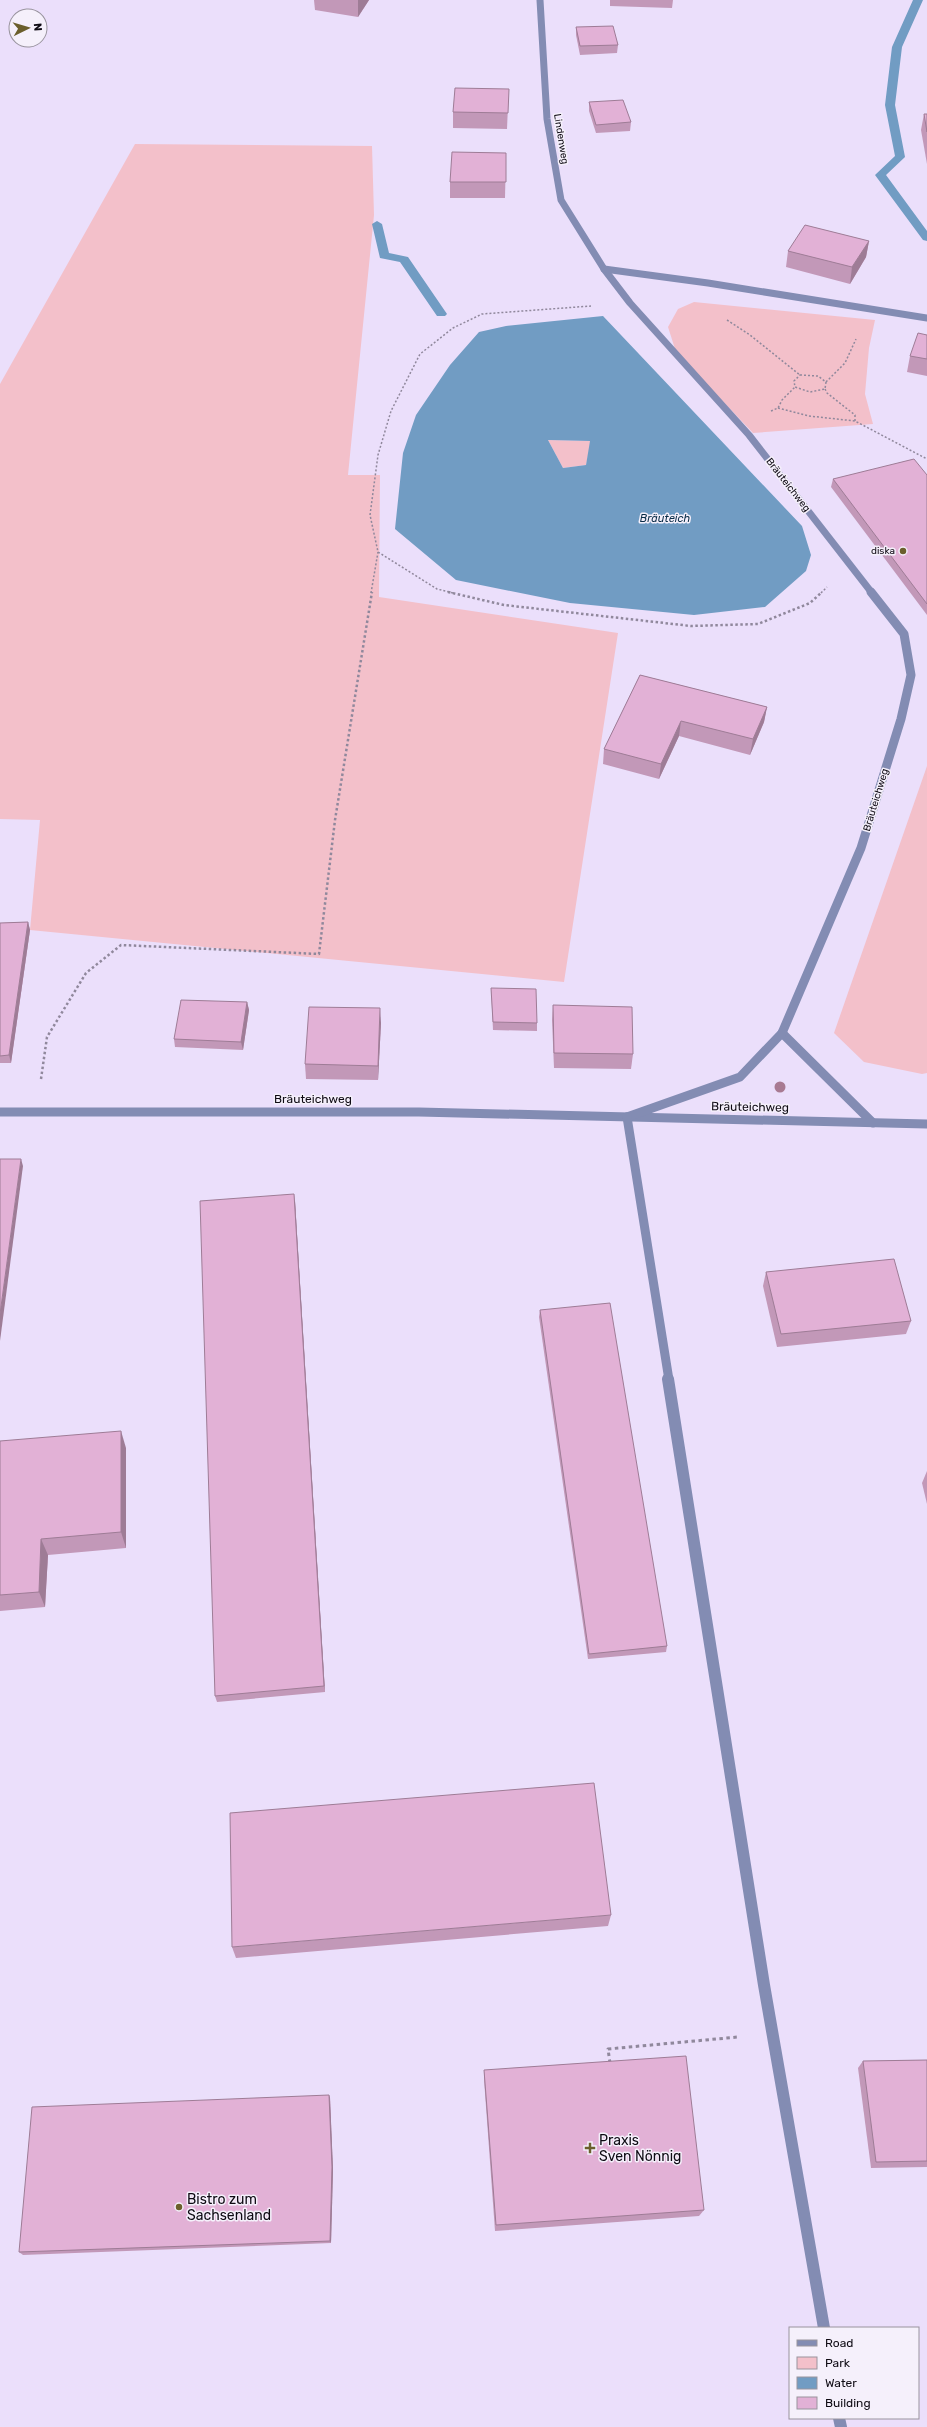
<svg xmlns="http://www.w3.org/2000/svg" width="927" height="2427" font-family="Rubik,sans-serif">
  <rect width="100%" height="100%" fill="#ebdffb"/>
  <g fill="#f3c0ca">
    <polygon points="135,144 372,146 374,215 348,475 380,475 379,597 618,633 564,982 30,930 40,820 0,819 0,384"/>
    <polygon points="694,302 875,320 869,348 865,394 873,424 753,433 676,352 668,327 678,309"/>
    <polygon points="548,440 591,441 586,465 563,468"/>
    <polygon points="927,766 927,1073 922,1074 864,1062 834,1033"/>
  </g>
  <path fill="#719cc3" fill-rule="evenodd" d="M 603,316 L 802,526 L 811,555 L 806,571 L 765,607 L 694,615 L 570,603 L 456,580 L 395,529 L 403,453 L 416,415 L 450,365 L 479,332 L 506,326 ZM 548,440 L 590,441 L 586,465 L 563,468 Z"/>
  <g fill="none" stroke-linecap="round" stroke-linejoin="round">
    <g fill="#719cc3" fill-rule="evenodd">
      <polygon points="913,0 923,0 902,47 895,105 905,157 886,175 927,231 927,241 923,240 875,175 895,156 885,105 892,47"/>
      <polygon points="377,221 382,224 389,253 408,257 447,314 445,316 437,316 400,262 380,258 372,224"/>
    </g>
    <g stroke="#90889c" stroke-width="1.5" stroke-dasharray="2 2" stroke-linecap="butt">
      <polyline points="727,320 750,335 800,375"/>
      <polygon points="800,375 818,376 826,382 825,389 810,392 795,387 794,381"/>
      <polyline points="826,382 845,363 856,339"/>
      <polyline points="825,389 827,393 855,415 855,421"/>
      <polyline points="778,408 809,416 855,421 927,459"/>
      <polyline points="771,411 778,408 782,400 795,387"/>
      <polyline points="371,593 378,552"/>
      <polyline points="453,593 437,589 378,552 370,515 378,455 391,411 420,354 453,328 482,314 591,306"/>
      <polyline points="821,593 827,587"/>
    </g>
    <g stroke="#90889c" stroke-width="2.5" stroke-dasharray="2.5 2.5" stroke-linecap="butt">
      <polyline points="448,592 504,605 691,626 758,624 810,603 822,592"/>
      <polyline points="41,1079 47,1037 86,973 121,945 319,954 335,820 372,592"/>
    </g>
    <polyline stroke="#90889c" stroke-width="3" stroke-dasharray="3.5 3.5" stroke-linecap="butt" points="610,2063 608,2049 738,2037"/>
    <g stroke="#838cb3" stroke-width="7">
      <polyline points="540,0 547,119 561,200 604,269 630,303 749,435 872,593"/>
      <polyline points="604,269 708,283 927,318"/>
    </g>
    <g stroke="#838cb3" stroke-width="9">
      <polyline points="782,1033 873,1123"/>
      <polyline points="0,1112 419,1112 927,1124"/>
      <polyline points="627,1117 740,1077 782,1033 861,848 901,719 911,675 904,634 871,592"/>
      <polyline points="627,1117 669,1380"/>
    </g>
    <g stroke="#838cb3" stroke-width="12">
      <polyline points="668,1379 764,1985 824,2328"/>
      <polyline points="839,2418 841,2427"/>
    </g>
  </g>
  <circle fill="#a87a92" cx="780" cy="1087" r="5.5"/>
  <g fill="#c298b8">
    <polygon points="314,0 369,0 358,17 315,10"/>
    <polygon points="610,0 673,0 672,8 610,6"/>
    <polygon points="576,27 618,45 617,53 580,55 576,35"/>
    <polygon points="589,102 631,122 630,131 596,133 589,111"/>
    <polygon points="508,105 507,129 453,128 453,112"/>
    <polygon points="924,114 927,114 927,164 921,130"/>
    <polygon points="506,153 505,198 450,198 450,182"/>
    <polygon points="869,241 866,257 850,284 786,267 788,251"/>
    <polygon points="927,335 927,376 907,372 910,356"/>
    <polygon points="927,475 927,615 831,487 833,479"/>
    <polygon points="640,675 767,707 764,722 750,755 679,736 659,779 603,764 604,749"/>
    <polygon points="28,922 30,930 11,1063 0,1063 0,923"/>
    <polygon points="491,988 537,1023 537,1031 493,1030"/>
    <polygon points="247,1002 249,1010 243,1050 175,1047 174,1039"/>
    <polygon points="553,1005 633,1054 631,1069 554,1068 552,1020"/>
    <polygon points="381,1023 378,1080 306,1079 305,1064"/>
    <polygon points="295,1201 325,1692 217,1702 215,1696"/>
    <polygon points="766,1272 911,1321 906,1334 777,1347 763,1286"/>
    <polygon points="540,1310 667,1646 666,1652 588,1659 539,1317"/>
    <polygon points="0,1441 126,1448 126,1548 48,1555 45,1607 0,1611"/>
    <polygon points="927,1471 927,1504 922,1483"/>
    <polygon points="611,1915 608,1926 236,1958 232,1947"/>
    <polygon points="927,2060 927,2167 871,2168 858,2068 863,2061"/>
    <polygon points="484,2070 704,2210 699,2216 495,2231 484,2079"/>
    <polygon points="329,2095 330,2098 333,2170 331,2243 23,2255 19,2252"/>
  </g>
  <g fill="#9e7c96">
    <polygon points="358,0 369,0 358,17"/>
    <polygon points="869,241 866,257 850,284 852,267"/>
    <polygon points="767,707 764,722 750,755 753,739"/>
    <polygon points="681,721 679,736 659,779 661,764"/>
    <polygon points="28,922 30,930 11,1063 9,1055"/>
    <polygon points="247,1002 249,1010 243,1050 241,1042"/>
    <polygon points="380,1008 381,1023 378,1080 378,1066"/>
    <polygon points="21,1159 23,1166 0,1341 0,1314"/>
    <polygon points="294,1194 295,1201 325,1692 324,1686"/>
    <polygon points="121,1431 126,1448 126,1548 121,1532"/>
    <polygon points="41,1539 48,1555 45,1607 39,1592"/>
    <polygon points="329,2095 330,2098 333,2170 331,2243 330,2241"/>
  </g>
  <g fill="#e2b1d6" stroke="#9e7c96">
    <polygon points="613,26 618,45 580,46 576,27"/>
    <polygon points="455,88 509,89 508,113 453,112"/>
    <polygon points="623,100 631,122 596,125 589,102"/>
    <polygon points="924,114 927,114 927,132"/>
    <polygon points="452,152 506,153 506,182 450,182"/>
    <polygon points="805,225 869,241 852,267 788,251"/>
    <polygon points="918,333 927,335 927,359 910,356"/>
    <polygon points="914,459 927,475 927,604 833,479"/>
    <polygon points="640,675 767,707 753,739 681,721 661,764 604,749"/>
    <polygon points="28,922 9,1055 0,1056 0,923"/>
    <polygon points="491,988 536,989 537,1023 493,1022"/>
    <polygon points="181,1000 247,1002 241,1042 174,1039"/>
    <polygon points="553,1005 632,1007 633,1054 554,1053"/>
    <polygon points="309,1007 380,1008 378,1066 305,1064"/>
    <polygon points="0,1159 21,1159 0,1314"/>
    <polygon points="294,1194 324,1686 215,1696 200,1201"/>
    <polygon points="894,1259 911,1321 781,1334 766,1272"/>
    <polygon points="610,1303 667,1646 589,1654 540,1310"/>
    <polygon points="121,1431 121,1532 41,1539 39,1592 0,1595 0,1441"/>
    <polygon points="594,1783 611,1915 232,1947 230,1813"/>
    <polygon points="686,2056 704,2210 496,2225 484,2070"/>
    <polygon points="927,2060 927,2161 876,2162 863,2061"/>
    <polygon points="329,2095 332,2167 330,2241 19,2252 32,2107"/>
  </g>
  <g fill="#6b5f2c" stroke="#f5f0fb" stroke-width="1.5">
    <circle cx="903" cy="551" r="4"/>
    <path d="M588 2142h4v4h4v4h-4v4h-4v-4h-4v-4h4z"/>
    <circle cx="179" cy="2207" r="4"/>
  </g>
  <g text-anchor="middle" dominant-baseline="central" stroke-width="3" stroke-linejoin="round" paint-order="stroke">
    <g font-size="10" fill="#0e0a13" stroke="#f5f0fb">
      <text transform="translate(561 139) rotate(81)">Lindenweg</text>
      <text transform="translate(788 485) rotate(52)">Bräuteichweg</text>
      <text transform="translate(876 800) rotate(-73)">Bräuteichweg</text>
    </g>
    <g font-size="10" fill="#0e0a13" stroke="#f5f0fb" text-anchor="end">
      <text x="895" y="551">diska</text>
    </g>
    <g font-size="11" font-style="italic" fill="#092c47" stroke="#f5f0fb">
      <text x="665" y="518">Bräuteich</text>
    </g>
    <g font-size="12" fill="#0e0a13" stroke="#f5f0fb">
      <text x="313" y="1099">Bräuteichweg</text>
      <text transform="translate(750 1107) rotate(1)">Bräuteichweg</text>
    </g>
    <g font-size="14" fill="#0e0a13" stroke="#f5f0fb" text-anchor="start">
      <text x="599" y="2140">Praxis<tspan x="599" dy="16">Sven Nönnig</tspan></text>
      <text x="187" y="2199">Bistro zum<tspan x="187" dy="16">Sachsenland</tspan></text>
    </g>
  </g>
  <rect x="789" y="2327" width="130" height="92" fill="#f5f0fb" stroke="#99949e"/>
  <rect x="797" y="2340" width="20" height="6" fill="#838cb3" stroke="#99949e"/>
  <text x="825" y="2347" font-size="12" fill="#0e0a13">Road</text>
  <rect x="797" y="2357" width="20" height="12" fill="#f3c0ca" stroke="#99949e"/>
  <text x="825" y="2367" font-size="12" fill="#0e0a13">Park</text>
  <rect x="797" y="2377" width="20" height="12" fill="#719cc3" stroke="#99949e"/>
  <text x="825" y="2387" font-size="12" fill="#0e0a13">Water</text>
  <rect x="797" y="2397" width="20" height="12" fill="#e2b1d6" stroke="#99949e"/>
  <text x="825" y="2407" font-size="12" fill="#0e0a13">Building</text>
  <g transform="translate(28 28) rotate(85)"><circle r="19" fill="#f5f0fb" stroke="#99949e"/>
  <path d="M0-3L7 15L0 10L-7 15Z" fill="#6b5f2c"/>
  <text y="-6" font-size="11" font-weight="bold" text-anchor="middle" fill="#0e0a13">N</text>
  </g>
</svg>
